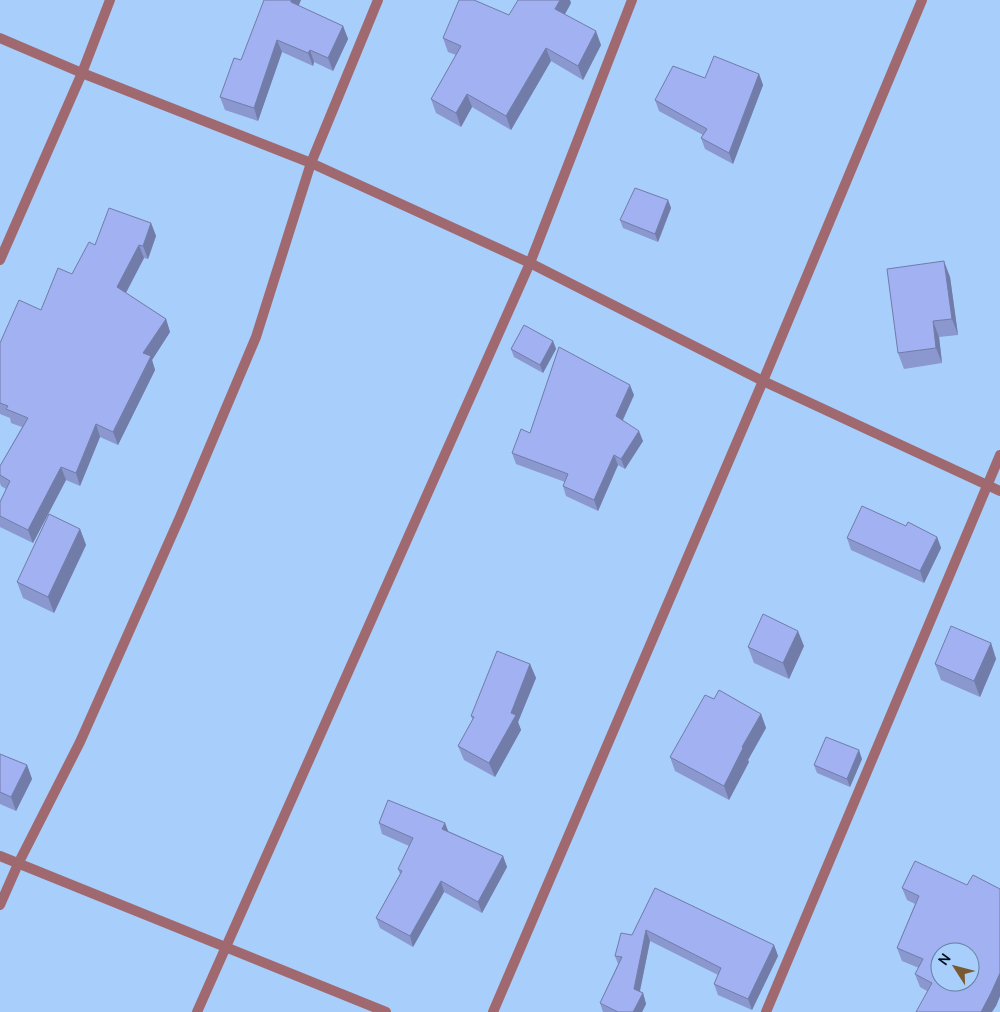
<svg xmlns="http://www.w3.org/2000/svg" width="1000" height="1012" font-family="Manrope,sans-serif">
  <rect width="100%" height="100%" fill="#a8cefb"/>
  <g fill="none" stroke-linecap="round" stroke-linejoin="round">
    <g stroke="#a0696f" stroke-width="10">
      <polyline points="0,38 82,73 311,163 530,263 763,381 1000,491"/>
      <polyline points="0,260 82,73 110,0"/>
      <polyline points="0,856 386,1012"/>
      <polyline points="0,905 18,864 80,742 180,517 256,337 311,163 378,0"/>
      <polyline points="197,1012 530,263 632,0"/>
      <polyline points="493,1012 763,381 922,0"/>
      <polyline points="766,1012 1000,455"/>
    </g>
  </g>
  <g fill="#8a98cf">
    <polygon points="571,3 565,14 601,45 583,80 551,61 511,130 472,107 461,127 436,113 431,99 456,55 448,52 443,38 509,15"/>
    <polygon points="299,6 343,26 348,39 333,71 314,62 313,66 282,52 258,121 225,110 220,97 241,60"/>
    <polygon points="759,74 763,85 733,164 705,149 701,138 703,135 659,111 655,100 705,78"/>
    <polygon points="668,200 671,208 658,242 623,228 620,220"/>
    <polygon points="151,223 156,236 148,259 144,258 126,293 166,319 170,332 152,360 155,370 118,445 100,437 80,486 66,480 33,543 0,527 0,502 6,489 1,486 0,483 0,466 22,427 11,423 10,418 0,414 0,343 41,310 72,274"/>
    <polygon points="950,277 958,335 939,337 942,363 904,369 898,353"/>
    <polygon points="553,341 556,349 543,373 514,357 511,349"/>
    <polygon points="634,395 623,420 643,441 625,469 618,465 598,511 566,496 563,486 565,482 516,464 512,453 530,433"/>
    <polygon points="906,526 937,537 941,548 924,583 851,550 847,538"/>
    <polygon points="80,529 86,545 54,613 23,598 17,582"/>
    <polygon points="991,643 996,659 980,697 941,680 935,664"/>
    <polygon points="804,646 789,679 754,663 748,647"/>
    <polygon points="530,664 536,678 518,722 521,730 495,777 464,760 458,746 473,720 471,716"/>
    <polygon points="714,699 761,714 766,728 748,760 749,762 729,800 675,771 670,757"/>
    <polygon points="0,754 27,765 32,779 16,811 0,804"/>
    <polygon points="862,759 850,787 817,773 814,765"/>
    <polygon points="379,823 445,823 448,831 503,856 507,867 482,913 444,892 413,947 380,928 376,918 400,874 398,869 409,846 382,834"/>
    <polygon points="967,885 1000,889 1000,996 996,1006 927,991 920,987 915,974 919,968 902,961 897,948 915,904 907,900 902,888"/>
    <polygon points="655,888 774,945 778,956 752,1010 718,995 714,984 718,975 650,941 640,991 643,993 646,1004 642,1012 603,1012 600,1003 618,964 615,956 632,935"/>
  </g>
  <g fill="#717ca9">
    <polygon points="291,0 301,0 295,15 291,2"/>
    <polygon points="560,0 570,0 571,3 560,23 555,9"/>
    <polygon points="343,26 348,39 333,71 328,58"/>
    <polygon points="596,31 601,45 583,80 578,66"/>
    <polygon points="277,40 282,52 258,121 254,108"/>
    <polygon points="546,48 551,61 511,130 506,116"/>
    <polygon points="310,50 314,62 313,66 308,53"/>
    <polygon points="759,74 763,85 733,164 729,153"/>
    <polygon points="467,94 472,107 461,127 456,113"/>
    <polygon points="668,200 671,208 658,242 655,234"/>
    <polygon points="151,223 156,236 148,259 143,246"/>
    <polygon points="139,245 144,258 122,300 117,287"/>
    <polygon points="944,261 950,277 958,335 952,319"/>
    <polygon points="166,319 170,332 152,360 155,370 118,445 113,432 143,353"/>
    <polygon points="933,321 939,337 942,363 936,348"/>
    <polygon points="553,341 556,349 543,373 540,365"/>
    <polygon points="630,385 634,395 620,426 616,416"/>
    <polygon points="96,424 100,437 80,486 76,473"/>
    <polygon points="639,431 643,441 625,469 621,459"/>
    <polygon points="614,455 618,465 598,511 594,500"/>
    <polygon points="61,467 66,480 33,543 28,530"/>
    <polygon points="80,529 86,545 54,613 48,597"/>
    <polygon points="937,537 941,548 924,583 920,571"/>
    <polygon points="798,631 804,646 789,679 783,663"/>
    <polygon points="991,643 996,659 980,697 974,681"/>
    <polygon points="530,664 536,678 518,722 521,730 495,777 489,763 511,713"/>
    <polygon points="761,714 766,728 748,760 749,762 729,800 724,786 742,747"/>
    <polygon points="859,750 862,759 850,787 847,779"/>
    <polygon points="27,765 32,779 16,811 11,797"/>
    <polygon points="445,823 449,834 442,829"/>
    <polygon points="503,856 507,867 482,913 478,902"/>
    <polygon points="441,881 444,892 413,947 410,936"/>
    <polygon points="646,930 650,941 638,1000 634,989"/>
    <polygon points="774,945 778,956 752,1010 748,999"/>
    <polygon points="1000,973 1000,996 996,1006 992,1012 981,1012"/>
    <polygon points="643,993 646,1004 642,1012 633,1012"/>
  </g>
  <g fill="#a1b1f1" stroke="#717ca9" fill-rule="evenodd">
    <polygon points="264,0 291,0 291,2 343,26 328,58 310,50 308,53 277,40 254,108 220,97 234,58 241,60"/>
    <polygon points="459,0 474,0 509,15 518,0 560,0 555,9 596,31 578,66 546,48 506,116 467,94 456,113 431,99 461,46 443,38"/>
    <polygon points="714,56 759,74 729,153 701,138 707,129 655,100 673,66 705,78"/>
    <polygon points="635,188 668,200 655,234 620,220"/>
    <polygon points="109,208 151,223 143,246 139,245 117,287 166,319 143,353 151,356 113,432 96,424 76,473 61,467 28,530 0,516 0,502 10,481 0,475 0,466 28,418 6,409 8,406 0,403 0,343 19,300 41,310 58,268 72,274 89,242 95,245"/>
    <polygon points="944,261 952,319 933,321 936,348 898,353 887,269"/>
    <polygon points="524,325 553,341 540,365 511,349"/>
    <polygon points="559,347 630,385 616,416 639,431 621,459 614,455 594,500 563,486 568,474 512,453 521,429 530,433"/>
    <polygon points="862,506 906,526 908,522 937,537 920,571 847,538"/>
    <polygon points="49,514 80,529 48,597 17,582"/>
    <polygon points="763,614 798,631 783,663 748,647"/>
    <polygon points="951,626 991,643 974,681 935,664"/>
    <polygon points="497,651 530,664 511,713 516,715 489,763 458,746 474,717 471,716"/>
    <polygon points="719,690 761,714 742,747 743,748 724,786 670,757 705,695 714,699"/>
    <polygon points="826,737 859,750 847,779 814,765"/>
    <polygon points="0,754 27,765 11,797 0,792"/>
    <polygon points="388,800 445,823 442,829 503,856 478,902 441,881 410,936 376,918 402,871 398,869 413,838 379,823"/>
    <path d="M 915,861 L 967,885 L 973,875 L 1000,889 L 1000,973 L 991,993 L 981,1012 L 916,1012 L 932,983 L 915,974 L 923,959 L 897,948 L 919,896 L 902,888 ZM 940,952 L 970,952 L 970,982 L 940,982 Z"/>
    <polygon points="655,888 774,945 748,999 714,984 721,968 646,930 634,989 643,993 633,1012 618,1012 600,1003 622,957 615,956 621,933 632,935"/>
  </g>
  <g transform="translate(955 967) rotate(306)"><circle r="24" fill="#a8cefb" stroke="#6681a2"/>
  <path d="M0-4L9 19L0 12L-9 19Z" fill="#79592f"/>
  <text y="-8" font-size="14" font-weight="bold" text-anchor="middle" fill="#020d1c">N</text>
  </g>
</svg>
